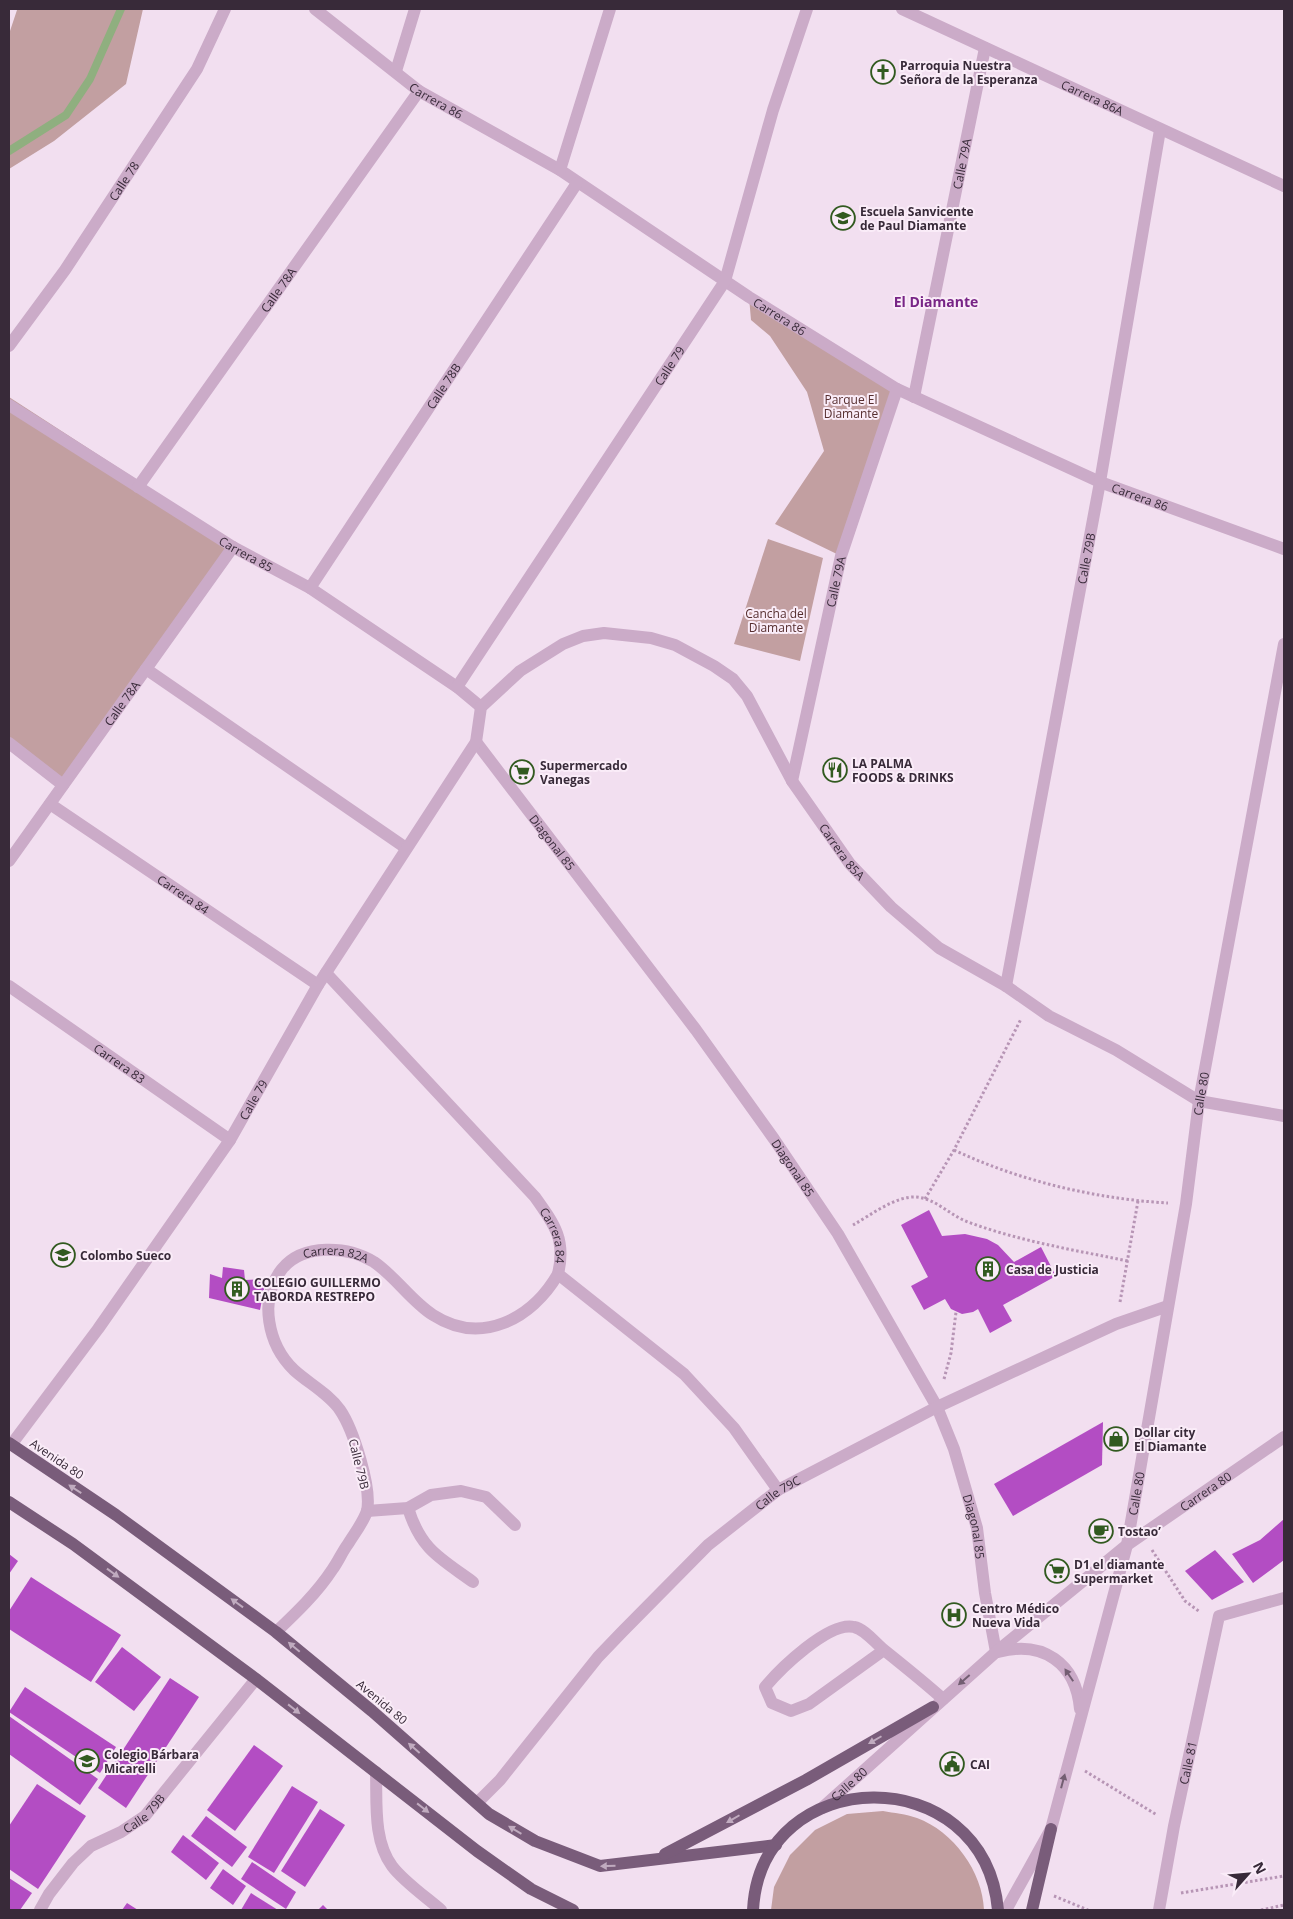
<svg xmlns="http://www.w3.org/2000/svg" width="1293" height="1919" font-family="'Open Sans',sans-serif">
  <rect width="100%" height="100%" fill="#f2dff0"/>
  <g fill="#c29fa1">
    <polygon points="15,9 143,9 126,84 54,141 9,169 9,34 17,10"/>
    <polygon points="749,297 897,389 841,556 775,524 824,451 807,392 770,336 751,320"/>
    <polygon points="9,397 236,544 61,783 9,747"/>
    <polygon points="768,539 823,558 800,661 734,644"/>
    <path d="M 883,1811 C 894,1813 906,1814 917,1818 C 953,1831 983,1872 984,1910 L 771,1910 L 774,1887 L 790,1855 L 815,1830 L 847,1814 Z"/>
  </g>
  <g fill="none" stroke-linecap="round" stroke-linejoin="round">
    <polyline stroke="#8faf7f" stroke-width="8" points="9,151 66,115 90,79 121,9"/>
  </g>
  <g fill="#b34dc3">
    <polygon points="929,1210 942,1236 965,1234 987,1239 998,1245 1014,1262 1041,1247 1056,1276 1003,1305 1012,1321 990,1333 978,1309 973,1312 962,1314 951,1309 945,1299 924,1310 911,1286 928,1277 901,1225"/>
    <polygon points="223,1267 244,1270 245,1280 266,1279 260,1310 209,1298 210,1274 222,1278"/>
    <polygon points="1103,1422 1102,1465 1013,1516 994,1484"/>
    <polygon points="1284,1519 1284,1560 1253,1583 1232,1554 1260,1540"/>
    <polygon points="1215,1550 1244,1582 1212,1600 1185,1571"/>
    <polygon points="9,1554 18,1561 9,1574"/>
    <polygon points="31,1577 121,1635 91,1682 9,1629 9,1611"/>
    <polygon points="122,1647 161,1677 134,1711 95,1682"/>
    <polygon points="170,1678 199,1697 126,1808 98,1788"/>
    <polygon points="25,1687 116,1747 100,1773 9,1712"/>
    <polygon points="9,1716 98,1779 80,1805 9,1754"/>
    <polygon points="254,1745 283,1766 235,1831 207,1810"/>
    <polygon points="37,1784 86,1816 38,1889 9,1869 9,1826"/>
    <polygon points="292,1786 318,1802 274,1873 248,1857"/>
    <polygon points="320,1809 345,1825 305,1887 281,1871"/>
    <polygon points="206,1816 247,1847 232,1867 191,1836"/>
    <polygon points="183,1835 219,1863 206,1880 171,1852"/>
    <polygon points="252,1862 296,1892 286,1909 241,1879"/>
    <polygon points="223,1869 246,1886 233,1905 210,1888"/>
    <polygon points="9,1878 32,1893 20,1910 9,1910"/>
    <polygon points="251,1893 278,1910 241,1910"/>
    <polygon points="127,1903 138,1910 122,1910"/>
    <polygon points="323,1905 328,1910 318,1910"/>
  </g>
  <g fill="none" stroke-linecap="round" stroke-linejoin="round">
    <g stroke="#b795b5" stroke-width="3" stroke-dasharray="2.5 2.5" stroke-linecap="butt">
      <path d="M 954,1150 C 1020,1181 1096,1199 1168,1203"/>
      <polyline points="925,1199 954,1150 1021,1019"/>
      <path d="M 853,1225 C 871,1215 895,1196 916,1197 C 935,1198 951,1216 968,1222 C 1019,1241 1074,1250 1128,1261"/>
      <polyline points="1120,1302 1138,1201"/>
      <polyline points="944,1379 951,1353 956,1312"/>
      <polyline points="1152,1550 1185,1601 1200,1612"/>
      <polyline points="1085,1771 1157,1815"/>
      <polyline points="1181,1893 1284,1876"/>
      <polyline points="1054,1896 1088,1910"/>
      <polyline points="1261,1910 1284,1905"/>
    </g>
    <g stroke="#cbabc8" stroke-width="12">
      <path id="s1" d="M 315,9 L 419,91 L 560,170 L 749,297 L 897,389 L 1100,482 L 1284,549"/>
      <path id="s2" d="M 902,9 L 1284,186"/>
      <polyline points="396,71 415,9"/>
      <polyline points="560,170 610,9"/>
      <path id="s3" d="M 9,346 L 65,270 L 197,69 L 225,9"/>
      <path id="s4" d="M 914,397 L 985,48"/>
      <path id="s5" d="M 9,405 L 233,547 L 310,588 L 457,687 L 481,707"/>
      <path id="s6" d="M 138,487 L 419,91"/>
      <path id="s7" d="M 310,588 L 577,183"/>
      <polyline points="146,669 406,848"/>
      <path id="s8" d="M 457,687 L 725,281 L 773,110 L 807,9"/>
      <path id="s9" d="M 476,742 L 696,1030 L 774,1139 L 838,1234 L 937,1407 L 954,1449 L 977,1528 L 985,1593 L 996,1652"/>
      <polyline points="9,743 63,785"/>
      <path id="s10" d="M 792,781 L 841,556 L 897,389"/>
      <path id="s11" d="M 50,804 L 318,985"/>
      <path id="s12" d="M 9,861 L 233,547"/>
      <path id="s13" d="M 326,973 L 535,1197 C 555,1225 566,1240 558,1274 L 684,1374 L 734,1428 L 778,1490"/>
      <path id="s14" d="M 9,986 L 230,1140"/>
      <path id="s15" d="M 1006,986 L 1100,482 L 1160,130"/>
      <path id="s16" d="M 11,1445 L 98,1329 L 230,1140 L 318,985 L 476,742 L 481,707 L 520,671 L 563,644 L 583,636 L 604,633 L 651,638 L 675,645 L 714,666 L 733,679 L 747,696 L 792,781 L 850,864 L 891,907 L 939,948 L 1006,986 L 1049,1016 L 1116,1050 L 1199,1101 L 1284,1116"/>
      <path d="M 408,1508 C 421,1550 440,1558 473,1582"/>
      <polyline points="367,1511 408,1508 431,1495 461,1491 486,1497 515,1525"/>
      <path id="s17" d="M 276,1632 C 296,1613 317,1593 332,1570 C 338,1562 342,1552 348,1544 C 354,1534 363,1523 367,1511 C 372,1488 353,1429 340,1410 C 328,1393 308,1383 294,1370 C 268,1345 258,1299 282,1269 C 303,1243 348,1246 374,1262 C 396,1277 411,1301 433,1315 C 481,1346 532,1319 558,1274"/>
      <path d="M 884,1650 L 809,1704 L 791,1711 L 772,1703 L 765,1687 C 780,1669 829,1621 854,1627 C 865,1629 875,1643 884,1650 C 904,1666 924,1682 943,1699"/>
      <path d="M 998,1652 C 1043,1640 1076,1663 1080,1709"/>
      <path d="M 376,1772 C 377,1803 373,1840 392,1866 C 403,1881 426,1897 441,1910"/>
      <path id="s18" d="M 477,1803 L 500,1780 L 598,1657 L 622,1632 L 708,1545 L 778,1490 L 937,1407 L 1116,1324 L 1168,1306"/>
      <path id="s19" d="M 822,1808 L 996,1652 L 1127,1545 L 1284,1437"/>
      <path id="s20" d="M 40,1910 L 49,1894 L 73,1863 L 91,1846 L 121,1832 L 145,1816 L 256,1679"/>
      <path id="s21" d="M 1006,1910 L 1051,1829 L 1127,1545 L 1186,1204 L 1199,1101 L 1284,644"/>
      <path id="s22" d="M 1159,1910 L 1174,1826 L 1219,1616 L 1284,1598"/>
    </g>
    <g stroke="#795c7a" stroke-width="12">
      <polyline points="9,1443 116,1515 276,1632 372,1711 489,1814 535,1841 600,1866 776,1845"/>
      <polyline points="9,1502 73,1544 256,1679 477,1851 531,1889 573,1910"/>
      <polyline points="665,1854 806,1780 933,1707"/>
      <path d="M 753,1910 C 761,1762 984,1758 998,1910"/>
      <polyline points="1032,1910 1051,1829"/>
    </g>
  </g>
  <defs><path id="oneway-solid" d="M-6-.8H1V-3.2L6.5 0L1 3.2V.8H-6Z" transform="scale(1.25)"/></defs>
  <g fill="#c0abbf">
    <use href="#oneway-solid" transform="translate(75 1489) rotate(-147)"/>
    <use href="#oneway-solid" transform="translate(113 1573) rotate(36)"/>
    <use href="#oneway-solid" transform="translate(237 1603) rotate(-144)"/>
    <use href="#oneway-solid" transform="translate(294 1647) rotate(-140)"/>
    <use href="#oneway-solid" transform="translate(294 1709) rotate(38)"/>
    <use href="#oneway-solid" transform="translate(875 1740) rotate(150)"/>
    <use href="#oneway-solid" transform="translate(414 1748) rotate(-139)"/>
    <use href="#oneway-solid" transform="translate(423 1808) rotate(38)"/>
    <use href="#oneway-solid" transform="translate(733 1819) rotate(150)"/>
    <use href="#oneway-solid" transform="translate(515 1830) rotate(-149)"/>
    <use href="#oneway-solid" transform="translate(608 1866) rotate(179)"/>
  </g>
  <g fill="#735e72">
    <use href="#oneway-solid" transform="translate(1069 1675) rotate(-124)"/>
    <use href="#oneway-solid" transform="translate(964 1680) rotate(139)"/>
    <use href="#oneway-solid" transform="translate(1063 1781) rotate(-75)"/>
  </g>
  <defs>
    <g id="church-ring" transform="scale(1.25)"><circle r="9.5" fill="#faecf8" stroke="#325a20" stroke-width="1.5"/><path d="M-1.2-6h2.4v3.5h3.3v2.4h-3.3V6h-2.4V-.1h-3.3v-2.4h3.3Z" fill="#325a20"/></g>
    <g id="school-ring" transform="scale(1.25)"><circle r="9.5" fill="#faecf8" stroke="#325a20" stroke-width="1.5"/><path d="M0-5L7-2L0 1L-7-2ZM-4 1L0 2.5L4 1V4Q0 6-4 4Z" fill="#325a20"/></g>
    <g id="restaurant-ring" transform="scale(1.25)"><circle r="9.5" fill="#faecf8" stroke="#325a20" stroke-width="1.5"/><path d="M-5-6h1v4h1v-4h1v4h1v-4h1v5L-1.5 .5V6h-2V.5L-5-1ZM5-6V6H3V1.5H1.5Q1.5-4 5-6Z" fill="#325a20"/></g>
    <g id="supermarket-ring" transform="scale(1.25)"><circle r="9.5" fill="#faecf8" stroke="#325a20" stroke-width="1.5"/><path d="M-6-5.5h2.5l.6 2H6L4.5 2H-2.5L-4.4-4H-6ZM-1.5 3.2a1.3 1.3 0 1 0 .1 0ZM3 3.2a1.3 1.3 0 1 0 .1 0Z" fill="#325a20"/></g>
    <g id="building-ring" transform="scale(1.25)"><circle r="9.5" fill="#faecf8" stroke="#325a20" stroke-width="1.5"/><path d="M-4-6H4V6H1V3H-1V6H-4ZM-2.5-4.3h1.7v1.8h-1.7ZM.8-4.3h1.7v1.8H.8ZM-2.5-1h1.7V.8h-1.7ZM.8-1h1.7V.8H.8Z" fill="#325a20"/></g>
    <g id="shop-ring" transform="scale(1.25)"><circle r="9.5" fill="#faecf8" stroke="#325a20" stroke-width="1.5"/><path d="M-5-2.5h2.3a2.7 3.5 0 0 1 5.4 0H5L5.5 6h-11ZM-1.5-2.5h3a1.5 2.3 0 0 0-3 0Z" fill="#325a20"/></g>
    <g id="cafe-ring" transform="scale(1.25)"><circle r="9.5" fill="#faecf8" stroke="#325a20" stroke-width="1.5"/><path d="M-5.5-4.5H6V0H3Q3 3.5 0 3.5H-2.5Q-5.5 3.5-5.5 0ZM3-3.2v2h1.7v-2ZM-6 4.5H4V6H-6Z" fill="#325a20"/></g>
    <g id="hospital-ring" transform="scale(1.25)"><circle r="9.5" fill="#faecf8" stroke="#325a20" stroke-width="1.5"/><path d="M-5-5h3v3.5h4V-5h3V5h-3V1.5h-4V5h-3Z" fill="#325a20"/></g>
    <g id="civic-ring" transform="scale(1.25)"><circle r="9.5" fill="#faecf8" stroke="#325a20" stroke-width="1.5"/><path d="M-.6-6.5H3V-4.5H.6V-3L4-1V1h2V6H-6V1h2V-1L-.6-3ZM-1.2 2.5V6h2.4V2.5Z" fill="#325a20"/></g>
  </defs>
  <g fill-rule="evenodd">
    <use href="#church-ring" x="883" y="72"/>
    <use href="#school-ring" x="843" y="218"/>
    <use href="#restaurant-ring" x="835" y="770"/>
    <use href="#supermarket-ring" x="522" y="772"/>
    <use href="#school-ring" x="63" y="1255"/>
    <use href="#building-ring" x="988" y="1269"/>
    <use href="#building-ring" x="237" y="1289"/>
    <use href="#shop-ring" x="1116" y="1439"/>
    <use href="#cafe-ring" x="1101" y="1531"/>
    <use href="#supermarket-ring" x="1057" y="1571"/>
    <use href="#hospital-ring" x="954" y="1615"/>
    <use href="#school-ring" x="87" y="1761"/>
    <use href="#civic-ring" x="952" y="1764"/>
  </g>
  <g text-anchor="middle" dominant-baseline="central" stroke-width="4" stroke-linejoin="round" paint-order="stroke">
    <g font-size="12" font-weight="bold" fill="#382a39" stroke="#faecf8" text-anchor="start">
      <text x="900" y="65">Parroquia Nuestra<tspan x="900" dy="14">Señora de la Esperanza</tspan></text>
      <text x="860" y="211">Escuela Sanvicente<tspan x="860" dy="14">de Paul Diamante</tspan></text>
      <text x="852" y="763">LA PALMA<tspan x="852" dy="14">FOODS &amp; DRINKS</tspan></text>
      <text x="540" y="765">Supermercado<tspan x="540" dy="14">Vanegas</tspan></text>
      <text x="80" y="1255">Colombo Sueco</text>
      <text x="1006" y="1269">Casa de Justicia</text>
      <text x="254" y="1282">COLEGIO GUILLERMO<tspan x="254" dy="14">TABORDA RESTREPO</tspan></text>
      <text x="1134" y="1432">Dollar city<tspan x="1134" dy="14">El Diamante</tspan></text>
      <text x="1118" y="1531">Tostao’</text>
      <text x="1074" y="1564">D1 el diamante<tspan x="1074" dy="14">Supermarket</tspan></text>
      <text x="972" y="1608">Centro Médico<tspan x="972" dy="14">Nueva Vida</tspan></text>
      <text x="104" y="1754">Colegio Bárbara<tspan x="104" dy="14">Micarelli</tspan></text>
      <text x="970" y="1764">CAI</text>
    </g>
    <g font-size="12" fill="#382a39" stroke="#faecf8">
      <text stroke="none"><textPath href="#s2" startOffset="210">Carrera 86A</textPath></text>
      <text stroke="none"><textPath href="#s1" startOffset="152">Carrera 86</textPath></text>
      <text stroke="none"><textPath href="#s4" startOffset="238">Calle 79A</textPath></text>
      <text stroke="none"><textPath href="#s3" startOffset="201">Calle 78</textPath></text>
      <text stroke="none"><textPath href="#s6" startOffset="242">Calle 78A</textPath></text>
      <text stroke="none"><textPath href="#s1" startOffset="558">Carrera 86</textPath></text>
      <text stroke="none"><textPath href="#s8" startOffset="385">Calle 79</textPath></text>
      <text stroke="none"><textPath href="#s7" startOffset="242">Calle 78B</textPath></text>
      <text stroke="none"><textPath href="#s1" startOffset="962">Carrera 86</textPath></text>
      <text stroke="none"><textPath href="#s5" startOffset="280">Carrera 85</textPath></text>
      <text stroke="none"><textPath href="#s15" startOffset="435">Calle 79B</textPath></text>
      <text stroke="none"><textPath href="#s10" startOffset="204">Calle 79A</textPath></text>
      <text stroke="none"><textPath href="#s12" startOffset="194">Calle 78A</textPath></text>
      <text stroke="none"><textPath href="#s9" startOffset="126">Diagonal 85</textPath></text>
      <text stroke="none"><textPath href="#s16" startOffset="1370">Carrera 85A</textPath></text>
      <text stroke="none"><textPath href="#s11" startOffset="161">Carrera 84</textPath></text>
      <text stroke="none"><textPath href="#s14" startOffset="135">Carrera 83</textPath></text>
      <text stroke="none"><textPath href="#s21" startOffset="844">Calle 80</textPath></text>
      <text stroke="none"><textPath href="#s16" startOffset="422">Calle 79</textPath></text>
      <text stroke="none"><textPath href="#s9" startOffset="531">Diagonal 85</textPath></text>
      <text stroke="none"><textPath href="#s13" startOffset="350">Carrera 84</textPath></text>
      <text stroke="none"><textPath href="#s17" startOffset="490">Carrera 82A</textPath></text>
      <text transform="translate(57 1459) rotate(34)">Avenida 80</text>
      <text transform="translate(359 1464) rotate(76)">Calle 79B</text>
      <text stroke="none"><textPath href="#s19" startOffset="498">Carrera 80</textPath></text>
      <text stroke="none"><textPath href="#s21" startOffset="439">Calle 80</textPath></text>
      <text stroke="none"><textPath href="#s18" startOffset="434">Calle 79C</textPath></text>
      <text stroke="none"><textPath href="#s9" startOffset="936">Diagonal 85</textPath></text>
      <text transform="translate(382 1702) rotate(40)">Avenida 80</text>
      <text stroke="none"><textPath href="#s22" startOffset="150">Calle 81</textPath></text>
      <text stroke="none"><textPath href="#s19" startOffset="36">Calle 80</textPath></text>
      <text stroke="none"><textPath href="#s20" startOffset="145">Calle 79B</textPath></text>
    </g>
    <g font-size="12" fill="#562e2f" stroke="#faecf8">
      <text x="851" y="399">Parque El<tspan x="851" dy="14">Diamante</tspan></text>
      <text x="776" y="613">Cancha del<tspan x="776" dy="14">Diamante</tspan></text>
    </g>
    <g font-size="14" font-weight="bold" fill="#782586" stroke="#faecf8">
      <text x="936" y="301">El Diamante</text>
    </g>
  </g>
  <rect width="1293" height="1919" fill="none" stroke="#382a39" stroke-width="20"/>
  <g transform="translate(1248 1874) rotate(63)" stroke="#faecf8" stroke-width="4" paint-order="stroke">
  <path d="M0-4L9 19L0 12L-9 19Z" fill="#382a39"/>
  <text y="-8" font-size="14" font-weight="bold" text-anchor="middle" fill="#382a39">N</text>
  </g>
</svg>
